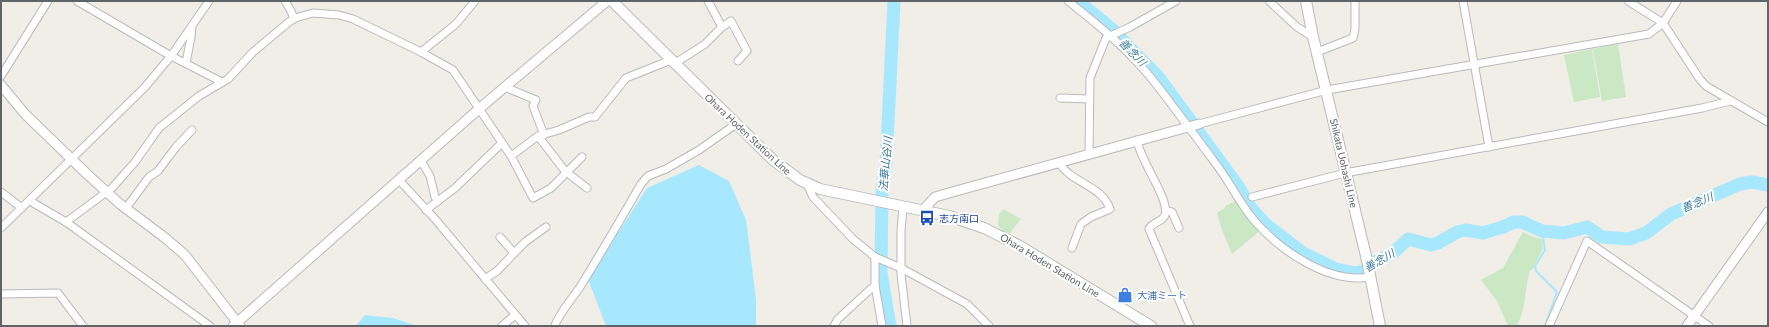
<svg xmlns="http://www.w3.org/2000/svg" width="1769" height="327" font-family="Lato,'Noto Sans JP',sans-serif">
  <rect width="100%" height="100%" fill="#f1ede7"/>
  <g fill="#c9e8c3">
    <polygon points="1618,44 1626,97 1602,101 1593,49"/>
    <polygon points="1592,49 1600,97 1574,102 1564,55"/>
    <polygon points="1238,200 1261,230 1232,254 1222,230 1217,213 1225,208 1225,206"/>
    <polygon points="1003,209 1021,219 1009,234 1002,230 998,225 999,215"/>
    <path d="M 1523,232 L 1533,237 L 1542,239 L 1543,248 L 1533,269 L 1530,270 C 1524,291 1527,305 1517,326 L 1508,326 L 1497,301 L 1481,280 L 1503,268 Z"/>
  </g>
  <g fill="#a8e8ff">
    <polygon points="699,165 729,181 746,220 756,299 756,326 606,326 588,279 647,188"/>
    <polygon points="365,315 393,318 417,326 356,326"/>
  </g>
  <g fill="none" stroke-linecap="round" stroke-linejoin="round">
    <polyline stroke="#a8e8ff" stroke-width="2" points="1542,231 1545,250 1535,266 1536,271 1557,292 1545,326"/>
    <g stroke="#a8e8ff" stroke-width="13">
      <polyline points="1078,1 1113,30 1160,79 1238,186 1251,208 1264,223 1303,253 1336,269 1355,273 1364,271 1376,262 1393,253 1408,239 1431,245 1438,243 1457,232 1466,230 1483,233 1503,227 1514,222 1522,222 1542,231 1564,233 1587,227 1602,237 1629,239 1646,233 1671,214 1740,184 1752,182 1768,185"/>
      <polyline points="890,326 881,273 882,189 886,165 894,1"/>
    </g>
    <g stroke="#b7babd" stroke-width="9">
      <g id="minor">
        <polyline points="77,1 171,56 222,82"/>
        <polyline points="285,1 291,11 294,19"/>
        <polyline points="708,1 722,27"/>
        <path d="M 1068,1 C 1100,26 1131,52 1156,84 C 1176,110 1196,137 1216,164 C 1229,181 1239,202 1253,219 C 1279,250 1328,284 1370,277"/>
        <polyline points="1269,1 1297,27 1313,37"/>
        <polyline points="1463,1 1489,147"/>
        <polyline points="1628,1 1663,23 1699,78 1706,86 1768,122"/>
        <polyline points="421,52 456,24 475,1"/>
        <polyline points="1317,52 1353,38 1355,29 1355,1"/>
        <polyline points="186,63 191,37 192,26"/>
        <polyline points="674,64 705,44 722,27 731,21 747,51 738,61"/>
        <polyline points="1,76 48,1"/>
        <polyline points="505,87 536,100 533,106 544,135"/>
        <polyline points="1060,98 1089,99"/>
        <polyline points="1199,124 1327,90 1649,34 1663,23 1677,1"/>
        <polyline points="538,136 565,171 587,188"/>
        <path d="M 1137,140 C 1140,161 1170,199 1165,215 C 1163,222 1152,222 1149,229 L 1190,326"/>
        <polyline points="1089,153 1090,78 1106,38 1130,27 1176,1"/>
        <polyline points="511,156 533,198 551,188 582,157"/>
        <polyline points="421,161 430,176 435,197 438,201"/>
        <path d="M 1059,162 C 1070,183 1102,185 1110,209 L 1091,217 L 1081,224 L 1072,248"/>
        <polyline points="399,180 435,219 525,326"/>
        <polyline points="807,184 813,197 853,239 875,257 901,268 967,304 989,326"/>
        <polyline points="1,192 22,208"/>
        <polyline points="1252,197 1345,173 1702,108 1730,101"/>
        <polyline points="30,201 66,222 210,326"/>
        <polyline points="903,207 901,231 901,274 907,326"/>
        <polyline points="126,208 149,177 158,171 176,147 192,130"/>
        <polyline points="426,210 455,188 502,143"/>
        <polyline points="1166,210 1172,212 1179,228"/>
        <polyline points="66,222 112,188 135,162 159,128 199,96 228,79 253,52 289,22 295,18 313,13 339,15 353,19 421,52 453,70 511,156 538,136 559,130 589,117 595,117 626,78 671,60"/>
        <polyline points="1,228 145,87 171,56 209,1"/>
        <polyline points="500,237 514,253"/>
        <polyline points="485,279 497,271 525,242 546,227"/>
        <polyline points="875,285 882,326"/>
        <polyline points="1,294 58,293 83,326"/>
        <polyline points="502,326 515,315"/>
        <path d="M 555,326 C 556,318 574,296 580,287 C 601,253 621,219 641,184 L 648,176 L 666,169 L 699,150 L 736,124"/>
        <polyline points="834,326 838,319 875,285 875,257"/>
        <polyline points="1549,326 1587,241 1709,326"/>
      </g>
    </g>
    <g stroke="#b7babd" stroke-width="11">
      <g id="tertiary">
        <polyline points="1,85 25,114 89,176 120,204 164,237 185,255 240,326"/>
        <polyline points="922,211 935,197 956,191 1199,124"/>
        <polyline points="233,326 480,108 607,1"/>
        <polyline points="1687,326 1768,212"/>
      </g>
    </g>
    <g stroke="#b5bbbe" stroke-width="12">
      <g id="secondary">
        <polyline points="612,1 773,160 800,180 820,189 949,216 984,228 1020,246 1151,326"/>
        <polyline points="1306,1 1313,37 1367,260 1380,326"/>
      </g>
    </g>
    <use href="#minor" stroke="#fff" stroke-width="7"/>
    <use href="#tertiary" stroke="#fff" stroke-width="9"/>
    <use href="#secondary" stroke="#fff" stroke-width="10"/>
  </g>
  <defs>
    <g id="bus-bare" transform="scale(1.2)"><path d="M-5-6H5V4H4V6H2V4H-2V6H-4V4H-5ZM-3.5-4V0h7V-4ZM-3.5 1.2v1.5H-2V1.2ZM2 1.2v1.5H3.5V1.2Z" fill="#1a4fb4" stroke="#fff" stroke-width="2.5" paint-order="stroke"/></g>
    <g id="shop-bare" transform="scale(1.2)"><path d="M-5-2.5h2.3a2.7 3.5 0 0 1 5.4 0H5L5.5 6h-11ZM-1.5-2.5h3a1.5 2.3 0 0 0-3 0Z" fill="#3f7fe0" stroke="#fff" stroke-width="2.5" paint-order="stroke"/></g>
  </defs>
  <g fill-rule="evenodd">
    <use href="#bus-bare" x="927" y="218"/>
    <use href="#shop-bare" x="1125" y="295"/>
  </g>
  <g text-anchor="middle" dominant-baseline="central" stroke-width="4" stroke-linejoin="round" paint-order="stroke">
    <g font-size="10" fill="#5e6467" stroke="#fff">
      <text transform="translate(748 134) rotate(43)">Ohara Hoden Station Line</text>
      <text transform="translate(1344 163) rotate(77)">Shikata Uohashi Line</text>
      <text transform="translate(1050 265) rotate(31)">Ohara Hoden Station Line</text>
    </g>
    <g font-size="10" fill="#164399" stroke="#fff" text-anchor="start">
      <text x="939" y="218">志方南口</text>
    </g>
    <g font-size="10" fill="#366cbe" stroke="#fff" text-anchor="start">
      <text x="1137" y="295">大浦ミート</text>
    </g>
    <g font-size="11" font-style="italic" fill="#39789a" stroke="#fff">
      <text transform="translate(1133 52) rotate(46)">善念川</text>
      <text transform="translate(885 164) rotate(-85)">法華山谷川</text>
      <text transform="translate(1697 202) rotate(-23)">善念川</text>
      <text transform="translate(1379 260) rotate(-30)">善念川</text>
    </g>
  </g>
  <rect width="1769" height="327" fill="none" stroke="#5e6467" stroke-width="4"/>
</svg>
